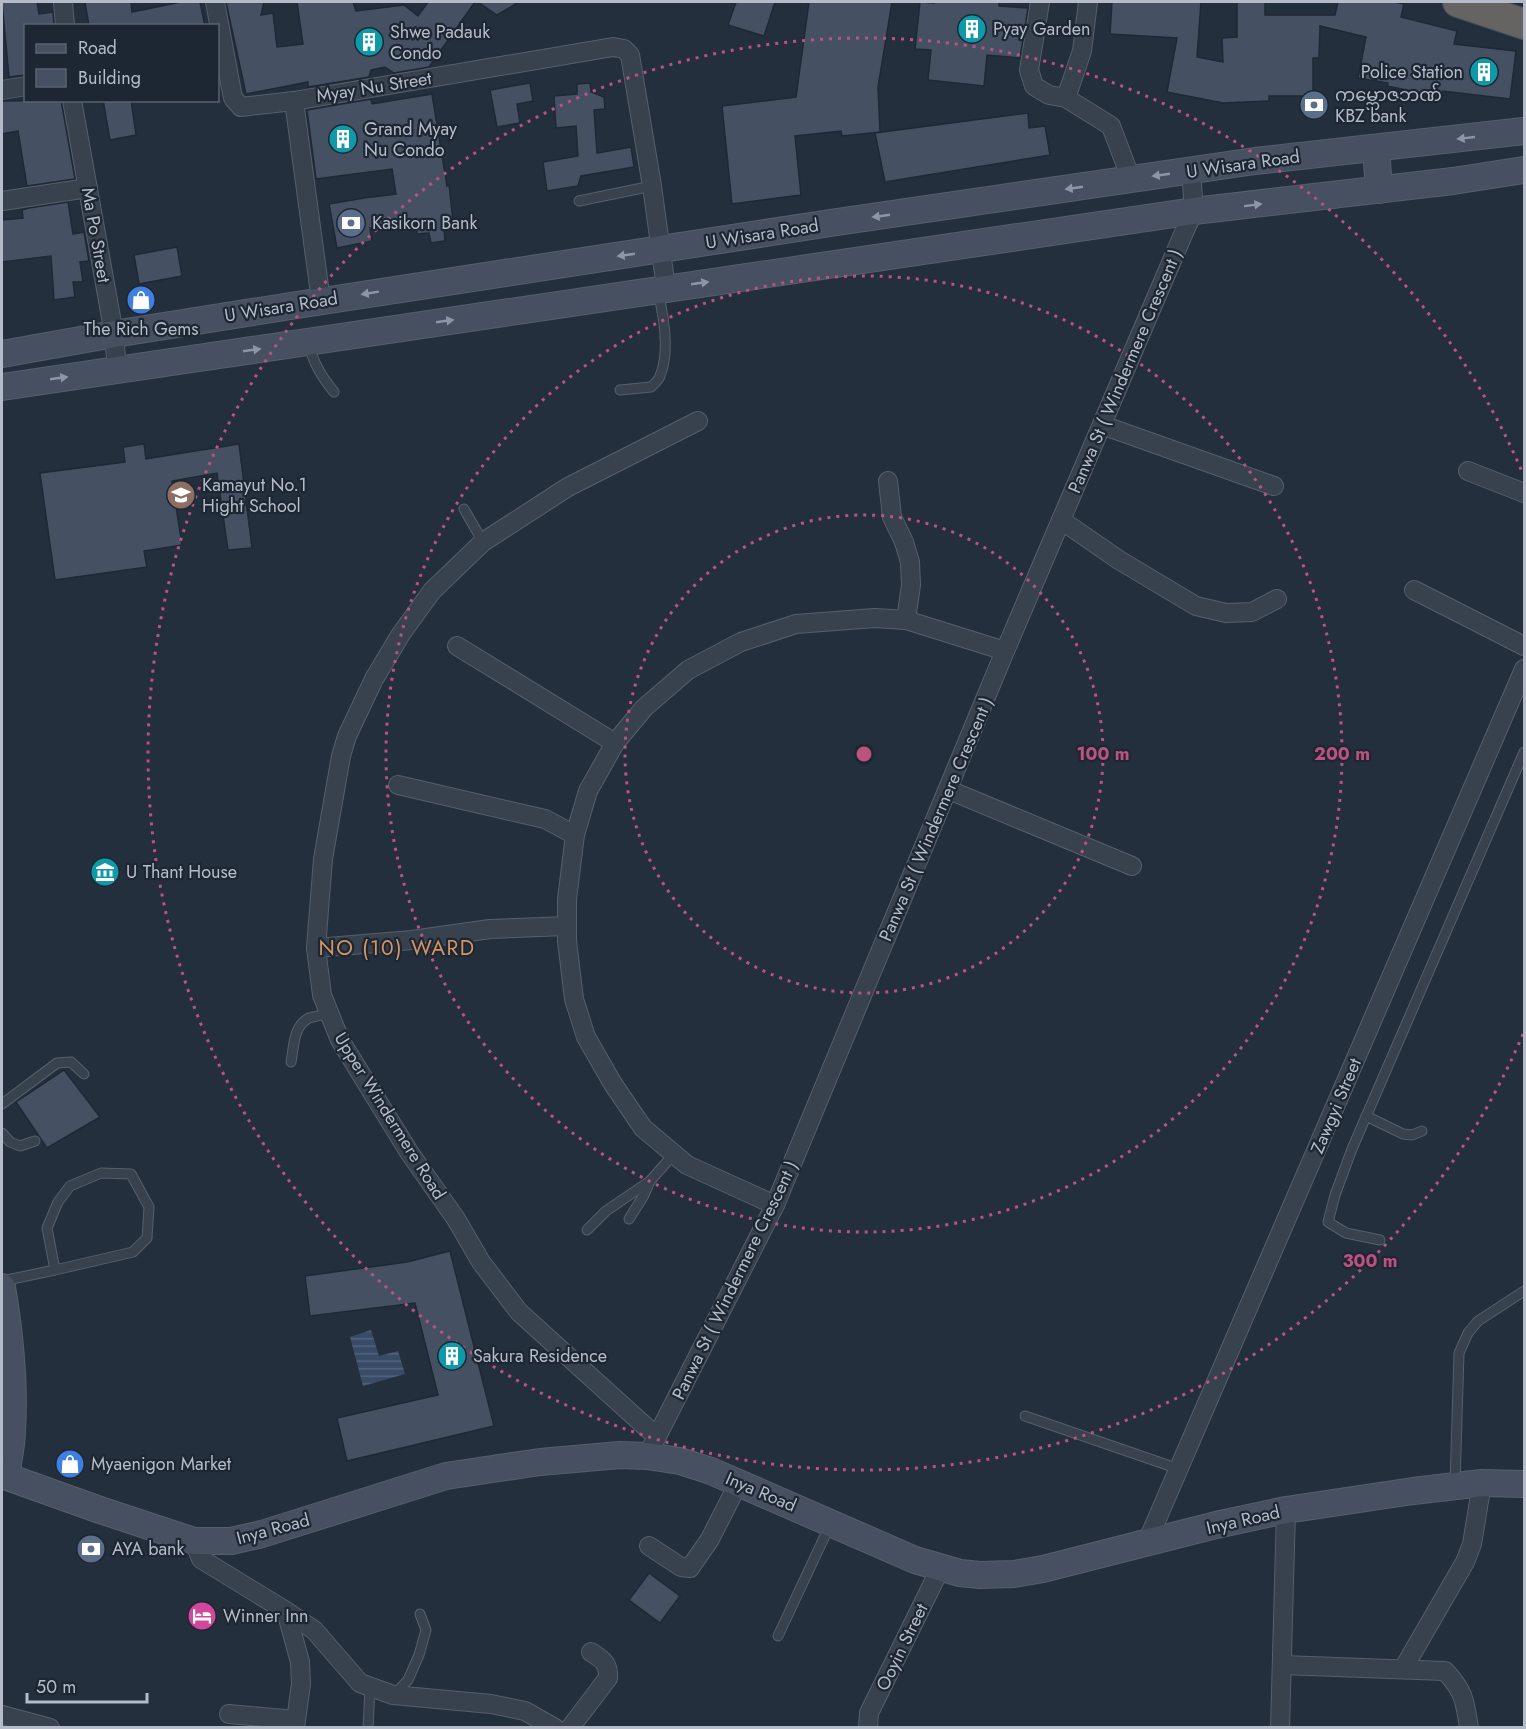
<svg xmlns="http://www.w3.org/2000/svg" width="1526" height="1729" viewBox="0 0 1526 1729" font-family="Jost,'Noto Sans Myanmar',sans-serif">
	<style>
		.water { fill: url(#water-rules) }
		.building { fill: #455162; stroke: #1f2835; stroke-width: 1.5 }
		.lines { fill: none; stroke-linecap: round; stroke-linejoin: round }
		.service-casing { stroke: #565f6c; stroke-width: 11 }
		.minor-casing { stroke: #565f6c; stroke-width: 20 }
		.secondary-casing { stroke: #565f6c; stroke-width: 28 }
		.trunk-casing { stroke: #434c59; stroke-width: 32 }
		.service { stroke: #38414e; stroke-width: 9 }
		.minor { stroke: #38414e; stroke-width: 18 }
		.secondary { stroke: #465061; stroke-width: 26 }
		.trunk { stroke: #656462; stroke-width: 30 }
		.oneway { fill: #8e96a5 }
		.ring { fill: none; stroke: #bd5182; stroke-width: 3; stroke-dasharray: 3 6 }
		.labels { text-anchor: middle; stroke-width: 4.5; stroke-linejoin: round; paint-order: stroke }
		.poi-label { font-size: 18px; fill: #b4bcc9; stroke: #1d2633; text-anchor: start }
		.street-label { font-size: 18px; fill: #b4bcc9; stroke: #1d2633 }
		.quarter-label { font-size: 21px; letter-spacing: 1.5px; fill: #d59563; stroke: #1d2633 }
		.centre { fill: #bd5182; stroke: #1d2633; stroke-width: 3 }
		.ring-label { font-size: 18px; text-anchor: middle; font-weight: bold; fill: #bd5182; stroke: #1d2633; stroke-width: 4.5; stroke-linejoin: round; paint-order: stroke }
	</style>
	<defs>
		<pattern id="water-rules" width="6" height="5" patternUnits="userSpaceOnUse" patternTransform="scale(1.5)"><rect width="6" height="5" fill="#394c67"/><path d="M0 2.5h6" fill="none" stroke="#53647b"/></pattern>
	</defs>
	<rect width="100%" height="100%" fill="#242f3e"/>
	<polygon class="water" points="371,1330 379,1356 398,1351 405,1374 363,1386 350,1337"/>
	<g class="building">
		<polygon points="2,2 37,2 39,14 53,12 54,26 26,26 26,75 9,77"/>
		<polygon points="85,2 131,2 132,12 181,2 200,2 205,26 89,26"/>
		<polygon points="226,2 264,2 261,15 273,13 277,47 303,44 297,2 353,2 356,11 404,5 418,16 428,2 475,2 429,67 394,73 385,67 371,70 369,77 308,87 308,82 246,94"/>
		<polygon points="478,2 519,2 497,15"/>
		<polygon points="736,2 775,2 764,36 728,25"/>
		<polygon points="809,2 892,2 878,87 880,132 842,136 841,131 795,136 801,195 732,204 722,106 796,97"/>
		<polygon points="920,2 934,3 934,2 999,2 999,6 1028,8 1020,58 987,55 984,86 928,80 931,50 915,49"/>
		<polygon points="1112,2 1201,2 1197,57 1223,62 1222,38 1237,37 1237,2 1265,2 1265,15 1335,15 1338,2 1394,2 1404,4 1401,17 1457,31 1454,44 1516,51 1510,99 1443,91 1441,97 1387,86 1388,83 1358,78 1366,37 1320,26 1319,58 1313,58 1313,96 1269,96 1269,101 1223,103 1167,92 1177,38 1110,34"/>
		<polygon points="530,83 533,101 517,104 520,123 497,127 490,90"/>
		<polygon points="590,83 591,92 604,97 605,109 594,110 597,153 631,147 634,167 581,176 578,186 547,191 543,162 578,156 576,126 556,128 554,96 577,94 577,84"/>
		<polygon points="432,94 447,186 449,185 454,229 444,230 445,241 431,243 429,233 417,234 416,220 370,228 372,241 337,248 329,204 364,198 396,194 392,169 316,179 307,110 371,99 372,104"/>
		<polygon points="61,100 75,179 27,186 18,131 2,134 2,101"/>
		<polygon points="103,100 131,100 136,135 110,140"/>
		<polygon points="1028,113 1029,128 1045,126 1050,155 885,182 875,133"/>
		<polygon points="68,202 73,234 84,232 89,261 80,262 83,282 73,282 75,297 54,300 51,256 2,262 2,220 23,218 22,210 29,208"/>
		<polygon points="177,247 182,276 139,284 134,255"/>
		<polygon points="144,444 146,459 239,444 252,548 228,550 217,473 172,481 182,545 144,551 147,567 55,580 40,473 125,462 123,447"/>
		<polygon points="64,1070 100,1117 47,1148 16,1102"/>
		<polygon points="450,1251 494,1426 347,1461 337,1418 438,1395 415,1303 310,1316 305,1276 407,1262"/>
		<polygon points="649,1573 680,1596 660,1623 629,1600"/>
	</g>
	<g class="lines">
		<g class="service-casing">
			<g id="service">
				<polyline points="579,201 652,186"/>
				<path d="M309,344c4,19 13,33 25,48"/>
				<path d="M620,390l31,-3c3,-3 8,-7 9,-11 10,-24 4,-59 -2,-84"/>
				<polyline points="464,509 483,542"/>
				<path d="M291,1062c3,-15 2,-36 18,-44 6,-2 14,-3 20,-4"/>
				<polyline points="2,1104 57,1063 71,1062 84,1074"/>
				<polyline points="1366,1116 1403,1134 1412,1135 1422,1131"/>
				<polyline points="2,1133 10,1142 20,1146 35,1141"/>
				<polyline points="629,1219 644,1195 650,1181"/>
				<polyline points="587,1230 606,1211 650,1181 673,1155"/>
				<polyline points="1380,1240 1346,1233 1328,1222 1335,1195 1352,1149 1524,752"/>
				<polyline points="2,1281 55,1270 133,1252 147,1238 149,1207 131,1174 101,1173 70,1186 58,1202 47,1228 55,1270"/>
				<polyline points="1025,1416 1179,1469"/>
				<polyline points="1455,1484 1459,1353 1468,1333 1478,1321 1524,1291"/>
				<polyline points="778,1636 830,1525"/>
				<polyline points="394,1695 408,1680 419,1655 426,1630 420,1614"/>
				<polyline points="368,1728 370,1687"/>
			</g>
		</g>
		<g class="minor-casing">
			<g id="minor">
				<polyline points="63,2 65,26"/>
				<polyline points="215,2 233,98 241,107 294,101 613,47 624,49 630,55 652,186 666,288"/>
				<polyline points="1040,2 1029,70 1034,86 1049,95 1066,98 1082,51 1088,2"/>
				<polyline points="2,90 26,86"/>
				<polyline points="1066,98 1111,126 1131,179"/>
				<polyline points="72,100 114,334 117,370"/>
				<polyline points="294,101 321,301"/>
				<polyline points="2,201 88,188"/>
				<polyline points="1102,425 1274,486"/>
				<polyline points="1468,471 1524,493"/>
				<polyline points="888,481 892,517 904,542 910,562 911,585 906,620"/>
				<polyline points="1061,520 1119,560 1196,606 1226,613 1252,612 1277,599"/>
				<polyline points="1414,590 1524,646"/>
				<polyline points="457,646 615,743"/>
				<polyline points="398,785 545,819 575,835"/>
				<polyline points="949,790 1132,866"/>
				<polyline points="316,948 412,940 490,929 567,926"/>
				<polyline points="775,1205 687,1165 643,1128 613,1084 586,1037 574,999 567,941 567,899 575,835 588,791 615,743 644,708 688,670 741,642 796,624 875,618 906,620 1005,651"/>
				<polyline points="656,1436 519,1312 481,1262 456,1219 409,1152 340,1040 322,995 316,948 323,859 341,756 347,736 374,679 401,634 432,591 483,542 568,487 698,421"/>
				<polyline points="647,1456 775,1205 1005,651 1185,230 1194,211 1191,171"/>
				<polyline points="194,1541 201,1559 286,1611 300,1662 301,1684 295,1728"/>
				<polyline points="1147,1542 1524,669"/>
				<polyline points="649,1546 681,1567 690,1568 710,1539 739,1482"/>
				<polyline points="286,1611 314,1630 360,1683 393,1695 491,1704 525,1711 555,1728"/>
				<path d="M1282,1665l163,6c19,20 20,30 24,57"/>
				<polyline points="1403,1669 1465,1562 1472,1544 1482,1483"/>
				<polyline points="229,1714 296,1720"/>
				<polyline points="2,1715 50,1728"/>
				<path d="M570,1728l38,-50c1,-15 -6,-19 -17,-26"/>
				<polyline points="868,1728 869,1713 941,1567"/>
				<polyline points="1280,1728 1286,1510"/>
			</g>
		</g>
		<g class="secondary-casing">
			<g id="secondary">
				<polyline points="1376,148 1379,190"/>
				<polyline points="2,354 114,334 297,305 837,222 1255,161 1524,131"/>
				<polyline points="2,387 1194,211 1453,181 1524,170"/>
				<path d="M2,1287c8,47 13,95 10,143 0,16 -4,31 -6,46"/>
				<polyline points="2,1475 100,1510 194,1541 231,1541 262,1534 446,1476 540,1462 620,1455 647,1456 680,1461 711,1471 915,1560 960,1573 980,1575 1014,1574 1043,1569 1216,1525 1286,1510 1413,1491 1482,1483 1524,1484"/>
			</g>
		</g>
		<g class="trunk-casing">
			<polyline id="trunk" points="1458,2 1524,24"/>
		</g>
		<use href="#service" class="service"/>
		<use href="#minor" class="minor"/>
		<use href="#secondary" class="secondary"/>
		<use href="#trunk" class="trunk"/>
	</g>
	<defs><path id="oneway-solid" d="M-6-.8H1V-3.2L6.5 0L1 3.2V.8H-6Z" transform="scale(1.5)"/></defs>
	<g class="oneway">
		<use href="#oneway-solid" transform="translate(1466 138) rotate(174)"/>
		<use href="#oneway-solid" transform="translate(1161 175) rotate(172)"/>
		<use href="#oneway-solid" transform="translate(1074 188) rotate(172)"/>
		<use href="#oneway-solid" transform="translate(1253 205) rotate(-7)"/>
		<use href="#oneway-solid" transform="translate(881 216) rotate(172)"/>
		<use href="#oneway-solid" transform="translate(626 255) rotate(172)"/>
		<use href="#oneway-solid" transform="translate(700 283) rotate(-8)"/>
		<use href="#oneway-solid" transform="translate(370 293) rotate(171)"/>
		<use href="#oneway-solid" transform="translate(445 321) rotate(-8)"/>
		<use href="#oneway-solid" transform="translate(252 350) rotate(-8)"/>
		<use href="#oneway-solid" transform="translate(59 378) rotate(-8)"/>
	</g>
	<g class="ring">
		<circle cx="864" cy="754" r="239"/>
		<circle cx="864" cy="754" r="478"/>
		<path d="M1523 1034A716 716 0 1 1 1523 474"/>
	</g>
	<defs>
		<g id="building-disc" transform="scale(1.5)"><circle r="9.5" fill="#0f9aa8" stroke="#1d2633"/><path d="M-4-6H4V6H1V3H-1V6H-4ZM-2.5-4.3h1.7v1.8h-1.7ZM.8-4.3h1.7v1.8H.8ZM-2.5-1h1.7V.8h-1.7ZM.8-1h1.7V.8H.8Z" fill="#fff"/></g>
		<g id="bank-disc" transform="scale(1.5)"><circle r="9.5" fill="#5c6f8a" stroke="#1d2633"/><path d="M-6-4H6V4H-6ZM0-2.3a2.3 2.3 0 1 0 0 4.6a2.3 2.3 0 1 0 0-4.6Z" fill="#fff"/></g>
		<g id="shop-disc" transform="scale(1.5)"><circle r="9.5" fill="#3f7fe0" stroke="#1d2633"/><path d="M-5-2.5h2.3a2.7 3.5 0 0 1 5.4 0H5L5.5 6h-11ZM-1.5-2.5h3a1.5 2.3 0 0 0-3 0Z" fill="#fff"/></g>
		<g id="school-disc" transform="scale(1.5)"><circle r="9.5" fill="#8d6e63" stroke="#1d2633"/><path d="M0-5L7-2L0 1L-7-2ZM-4 1L0 2.5L4 1V4Q0 6-4 4Z" fill="#fff"/></g>
		<g id="museum-disc" transform="scale(1.5)"><circle r="9.5" fill="#0f9aa8" stroke="#1d2633"/><path d="M0-6L6-3V-2H-6V-3ZM-5-1h2V3h-2ZM-1-1h2V3h-2ZM3-1h2V3H3ZM-6 4H6V6H-6Z" fill="#fff"/></g>
		<g id="hotel-disc" transform="scale(1.5)"><circle r="9.5" fill="#d1479c" stroke="#1d2633"/><path d="M-6-4.5h1.5V1H6V5H4.5V3h-9V5H-6ZM-4 0a1.8 1.8 0 1 1 3.6 0ZM.5 0V-2.5h3Q6-2.5 6 0Z" fill="#fff"/></g>
	</defs>
	<g fill-rule="evenodd">
		<use href="#building-disc" x="972" y="29"/>
		<use href="#building-disc" x="369" y="42"/>
		<use href="#building-disc" x="1484" y="72"/>
		<use href="#bank-disc" x="1314" y="105"/>
		<use href="#building-disc" x="343" y="139"/>
		<use href="#bank-disc" x="351" y="223"/>
		<use href="#shop-disc" x="141" y="300"/>
		<use href="#school-disc" x="181" y="495"/>
		<use href="#museum-disc" x="105" y="872"/>
		<use href="#building-disc" x="452" y="1356"/>
		<use href="#shop-disc" x="70" y="1464"/>
		<use href="#bank-disc" x="91" y="1549"/>
		<use href="#hotel-disc" x="202" y="1616"/>
	</g>
	<g class="labels">
		<g class="poi-label">
			<text x="993" y="35">Pyay Garden</text>
			<text x="390" y="38">Shwe Padauk<tspan x="390" dy="21">Condo</tspan></text>
			<text x="1463" y="78" text-anchor="end">Police Station</text>
			<text x="1335" y="101">ကမ္ဘောဇဘဏ်<tspan x="1335" dy="21">KBZ bank</tspan></text>
			<text x="364" y="135">Grand Myay<tspan x="364" dy="21">Nu Condo</tspan></text>
			<text x="372" y="229">Kasikorn Bank</text>
			<text x="141" y="335" text-anchor="middle">The Rich Gems</text>
			<text x="202" y="491">Kamayut No.1<tspan x="202" dy="21">Hight School</tspan></text>
			<text x="126" y="878">U Thant House</text>
			<text x="473" y="1362">Sakura Residence</text>
			<text x="91" y="1470">Myaenigon Market</text>
			<text x="112" y="1555">AYA bank</text>
			<text x="223" y="1622">Winner Inn</text>
		</g>
		<g class="street-label">
			<text transform="translate(374 87) rotate(-9)" y="6">Myay Nu Street</text>
			<text transform="translate(1243 164) rotate(-8)" y="6">U Wisara Road</text>
			<text transform="translate(762 234) rotate(-9)" y="6">U Wisara Road</text>
			<text transform="translate(96 235) rotate(80)" y="6">Ma Po Street</text>
			<text transform="translate(281 307) rotate(-9)" y="6">U Wisara Road</text>
			<text transform="translate(1125 371) rotate(-67)" y="6">Panwa St ( Windermere Crescent )</text>
			<text transform="translate(936 819) rotate(-67)" y="6">Panwa St ( Windermere Crescent )</text>
			<text transform="translate(1336 1106) rotate(-67)" y="6">Zawgyi Street</text>
			<text transform="translate(390 1116) rotate(58)" y="6">Upper Windermere Road</text>
			<text transform="translate(735 1280) rotate(-64)" y="6">Panwa St ( Windermere Crescent )</text>
			<text transform="translate(761 1492) rotate(23)" y="6">Inya Road</text>
			<text transform="translate(1243 1520) rotate(-13)" y="6">Inya Road</text>
			<text transform="translate(273 1529) rotate(-15)" y="6">Inya Road</text>
			<text transform="translate(902 1647) rotate(-64)" y="6">Ooyin Street</text>
		</g>
		<g class="quarter-label">
			<text x="397" y="955">NO (10) WARD</text>
		</g>
	</g>
	<circle cx="864" cy="754" r="9" class="centre"/>
	<g class="ring-label">
		<text x="1103" y="760">100 m</text>
		<text x="1342" y="760">200 m</text>
		<text x="1370" y="1267">300 m</text>
	</g>
	<rect width="1526" height="1729" fill="none" stroke="#b4bcc9" stroke-width="6"/>
	<rect x="24" y="24" width="195" height="78" fill="#1d2633" stroke="#59626f" stroke-width="1.5"/>
	<rect x="36" y="44" width="30" height="9" fill="#465061" stroke="#59626f" stroke-width="1.5"/>
	<text x="78" y="54" font-size="18" fill="#b4bcc9">Road</text>
	<rect x="36" y="69" width="30" height="18" fill="#455162" stroke="#59626f" stroke-width="1.5"/>
	<text x="78" y="84" font-size="18" fill="#b4bcc9">Building</text>
	<path d="M27 1693v9h120v-9" fill="none" stroke="#b4bcc9" stroke-width="3"/>
	<text x="36" y="1693" font-size="18" fill="#b4bcc9" stroke="#1d2633" stroke-width="4.5" paint-order="stroke">50 m</text>
</svg>
